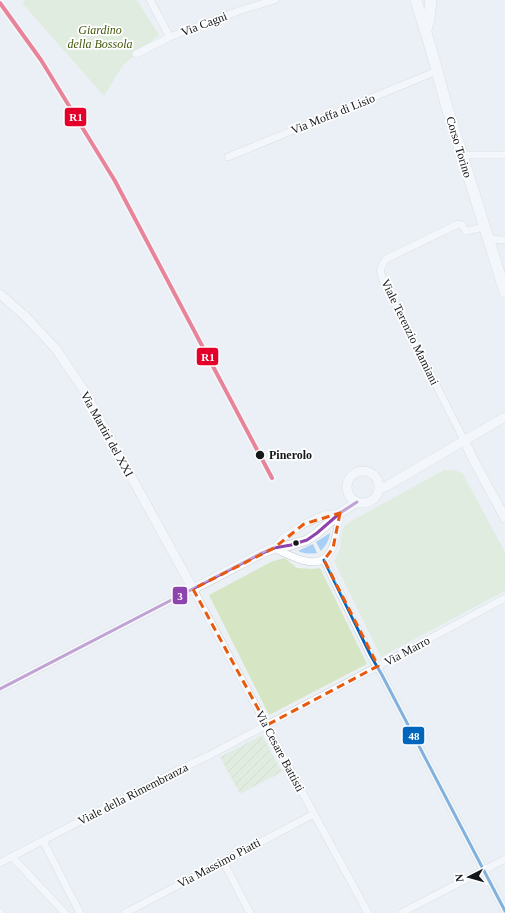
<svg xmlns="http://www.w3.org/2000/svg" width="505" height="913" viewBox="0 0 505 913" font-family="'Times New Roman',serif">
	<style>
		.green { fill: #d6e6c5 }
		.garden { fill: url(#garden-furrows) }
		.water { fill: #a8cff6 }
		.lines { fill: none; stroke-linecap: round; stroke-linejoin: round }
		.minor-casing { stroke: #c7cbcf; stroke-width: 8 }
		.tertiary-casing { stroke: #c7cbcf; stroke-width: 10 }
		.secondary-casing { stroke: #c7cbcf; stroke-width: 12 }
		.minor { stroke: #fcfdfe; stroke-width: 7 }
		.tertiary { stroke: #fcfdfe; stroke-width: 9 }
		.secondary { stroke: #fcfdfe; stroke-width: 11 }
		.bus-1-casing { stroke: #fff; stroke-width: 6 }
		.bus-2-casing { stroke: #fff; stroke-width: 6 }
		.bus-1 { stroke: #0065bd; stroke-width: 3 }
		.bus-2 { stroke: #8e44ad; stroke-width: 3 }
		.rail-1-casing { stroke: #fff; stroke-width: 7 }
		.rail-1 { stroke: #e4002b; stroke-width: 4 }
		.marked { fill: none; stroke: #e8590c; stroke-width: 3; stroke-dasharray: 8 5; stroke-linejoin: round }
		.stop-dot { fill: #14171a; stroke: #fff; stroke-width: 1.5 }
		.labels { text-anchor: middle; stroke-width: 3.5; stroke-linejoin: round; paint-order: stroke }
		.street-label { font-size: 12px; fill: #14171a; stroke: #fff }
		.park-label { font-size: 12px; font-style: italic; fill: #42570b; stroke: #fff }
		.stop-label { font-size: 12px; font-weight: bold; fill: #14171a; stroke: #fff; text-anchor: start }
		.line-badge { stroke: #fff; stroke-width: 1.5 }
		.badge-label { font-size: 11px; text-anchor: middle; font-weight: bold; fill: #fff }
	</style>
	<defs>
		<pattern id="garden-furrows" width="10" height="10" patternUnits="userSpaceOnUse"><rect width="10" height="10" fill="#d6e6c5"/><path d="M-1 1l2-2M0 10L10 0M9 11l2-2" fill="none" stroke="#b7c5a9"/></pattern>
	</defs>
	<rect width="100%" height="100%" fill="#ebf0f5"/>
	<g class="green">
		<polygon points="25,0 137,0 159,35 123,65 104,96 22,3"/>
		<polygon points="444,470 455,470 463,474 505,552 505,591 381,657 334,561 340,549 341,536 344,526 353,520"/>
		<polygon points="285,558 297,568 312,569 320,568 367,664 269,715 209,595 273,561"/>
	</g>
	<polygon class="garden" points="262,735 282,772 240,794 220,757"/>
	<g class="water">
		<path d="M330,533c-1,8 -4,12 -9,18l-5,-9z"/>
		<path d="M313,544l4,9c-7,1 -12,1 -19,-2z"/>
	</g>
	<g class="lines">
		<g class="minor-casing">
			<g id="minor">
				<polyline points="150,0 170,37"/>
				<polyline points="136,54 170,37 241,10 275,0"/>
				<polyline points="462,155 505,155"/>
				<polyline points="228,157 437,71"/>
				<polyline points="488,239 505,240"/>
				<path d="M464,440l-81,-160c-4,-10 -3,-12 3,-21l70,-34 3,-1 3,1 4,6 18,-4"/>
				<path d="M340,513c-2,11 -3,23 -7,33 -10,29 -40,11 -59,2l9,-10 21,-14 20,-9z"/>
				<polyline points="324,560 371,656 382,675 505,911"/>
				<polyline points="0,689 193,589 314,814 368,913"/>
				<polyline points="43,841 80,913"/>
				<polyline points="12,857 65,913"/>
				<polyline points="223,861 250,913"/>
				<polyline points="0,863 178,770 208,756 388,661 505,598"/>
				<polyline points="0,912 0,913"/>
				<polyline points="125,913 314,814"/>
				<polyline points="401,913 505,859"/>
			</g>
		</g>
		<g class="tertiary-casing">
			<g id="tertiary">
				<polyline points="0,294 26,317 56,349 83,389 193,589 260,554 274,548 291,545 307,540 317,533 340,513 357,502"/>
				<polyline points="464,440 473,459 505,518"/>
				<circle cx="363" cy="487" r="16"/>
				<polyline points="379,489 387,486 448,450 505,417"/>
			</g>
		</g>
		<g class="secondary-casing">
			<g id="secondary">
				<polyline points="416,0 433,56 446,104 505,292"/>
				<polyline points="426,30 429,19 431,0"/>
			</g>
		</g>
		<use href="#minor" class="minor"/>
		<use href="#tertiary" class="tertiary"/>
		<use href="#secondary" class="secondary"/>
		<g class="bus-1-casing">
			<polyline id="bus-1" points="324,560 371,656 382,675 505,911"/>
		</g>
		<g class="bus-2-casing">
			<polyline id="bus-2" points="0,689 260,554 274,548 291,545 307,540 317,533 340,513 357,502"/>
		</g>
		<use href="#bus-1" class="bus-1"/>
		<use href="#bus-2" class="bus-2"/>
		<g class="rail-1-casing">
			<polyline id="rail-1" points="0,3 41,60 115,181 272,478"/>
		</g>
		<use href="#rail-1" class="rail-1"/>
	</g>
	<path d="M0 0H505V913H0ZM340,513l-7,35 -9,12 54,106 -111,59 -74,-136 81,-41 30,-24z" fill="#ebf0f5" fill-opacity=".55" fill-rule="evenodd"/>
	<path class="marked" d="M340,513l-7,35 -9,12 54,106 -111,59 -74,-136 81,-41 30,-24z"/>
	<g class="stop-dot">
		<circle cx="260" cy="455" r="5"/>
		<circle cx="296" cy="543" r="3.5"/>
	</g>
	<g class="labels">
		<g class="street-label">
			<text transform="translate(204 24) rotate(-21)" y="4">Via Cagni</text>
			<text transform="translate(333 114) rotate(-22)" y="4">Via Moffa di Lisio</text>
			<text transform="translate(459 147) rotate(73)" y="4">Corso Torino</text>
			<text transform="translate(410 332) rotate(64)" y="4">Viale Terenzio Mamiani</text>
			<text transform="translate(107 434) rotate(61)" y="4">Via Martiri del XXI</text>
			<text transform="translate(407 651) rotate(-28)" y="4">Via Marro</text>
			<text transform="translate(280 751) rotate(62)" y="4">Via Cesare Battisti</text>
			<text transform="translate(133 794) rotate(-27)" y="4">Viale della Rimembranza</text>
			<text transform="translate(219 863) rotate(-28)" y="4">Via Massimo Piatti</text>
		</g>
		<g class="park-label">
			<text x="100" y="34">Giardino<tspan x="100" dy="14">della Bossola</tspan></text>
		</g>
		<g class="stop-label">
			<text x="269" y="459">Pinerolo</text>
		</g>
	</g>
	<g class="line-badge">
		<rect x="64" y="107" width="23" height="20" rx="4" fill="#e4002b"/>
		<rect x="196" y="347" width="23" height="19" rx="4" fill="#e4002b"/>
		<rect x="172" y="586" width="16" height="19" rx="4" fill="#8e44ad"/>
		<rect x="402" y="726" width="23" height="19" rx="4" fill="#0065bd"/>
	</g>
	<g class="badge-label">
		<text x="76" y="121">R1</text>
		<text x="208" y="361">R1</text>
		<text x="180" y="600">3</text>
		<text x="414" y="740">48</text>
	</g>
	<g transform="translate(469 877) rotate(264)" stroke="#ffffff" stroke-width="3" paint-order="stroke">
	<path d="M0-3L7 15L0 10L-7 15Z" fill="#14171a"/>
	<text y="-6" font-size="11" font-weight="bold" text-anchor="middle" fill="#14171a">N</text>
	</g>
</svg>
